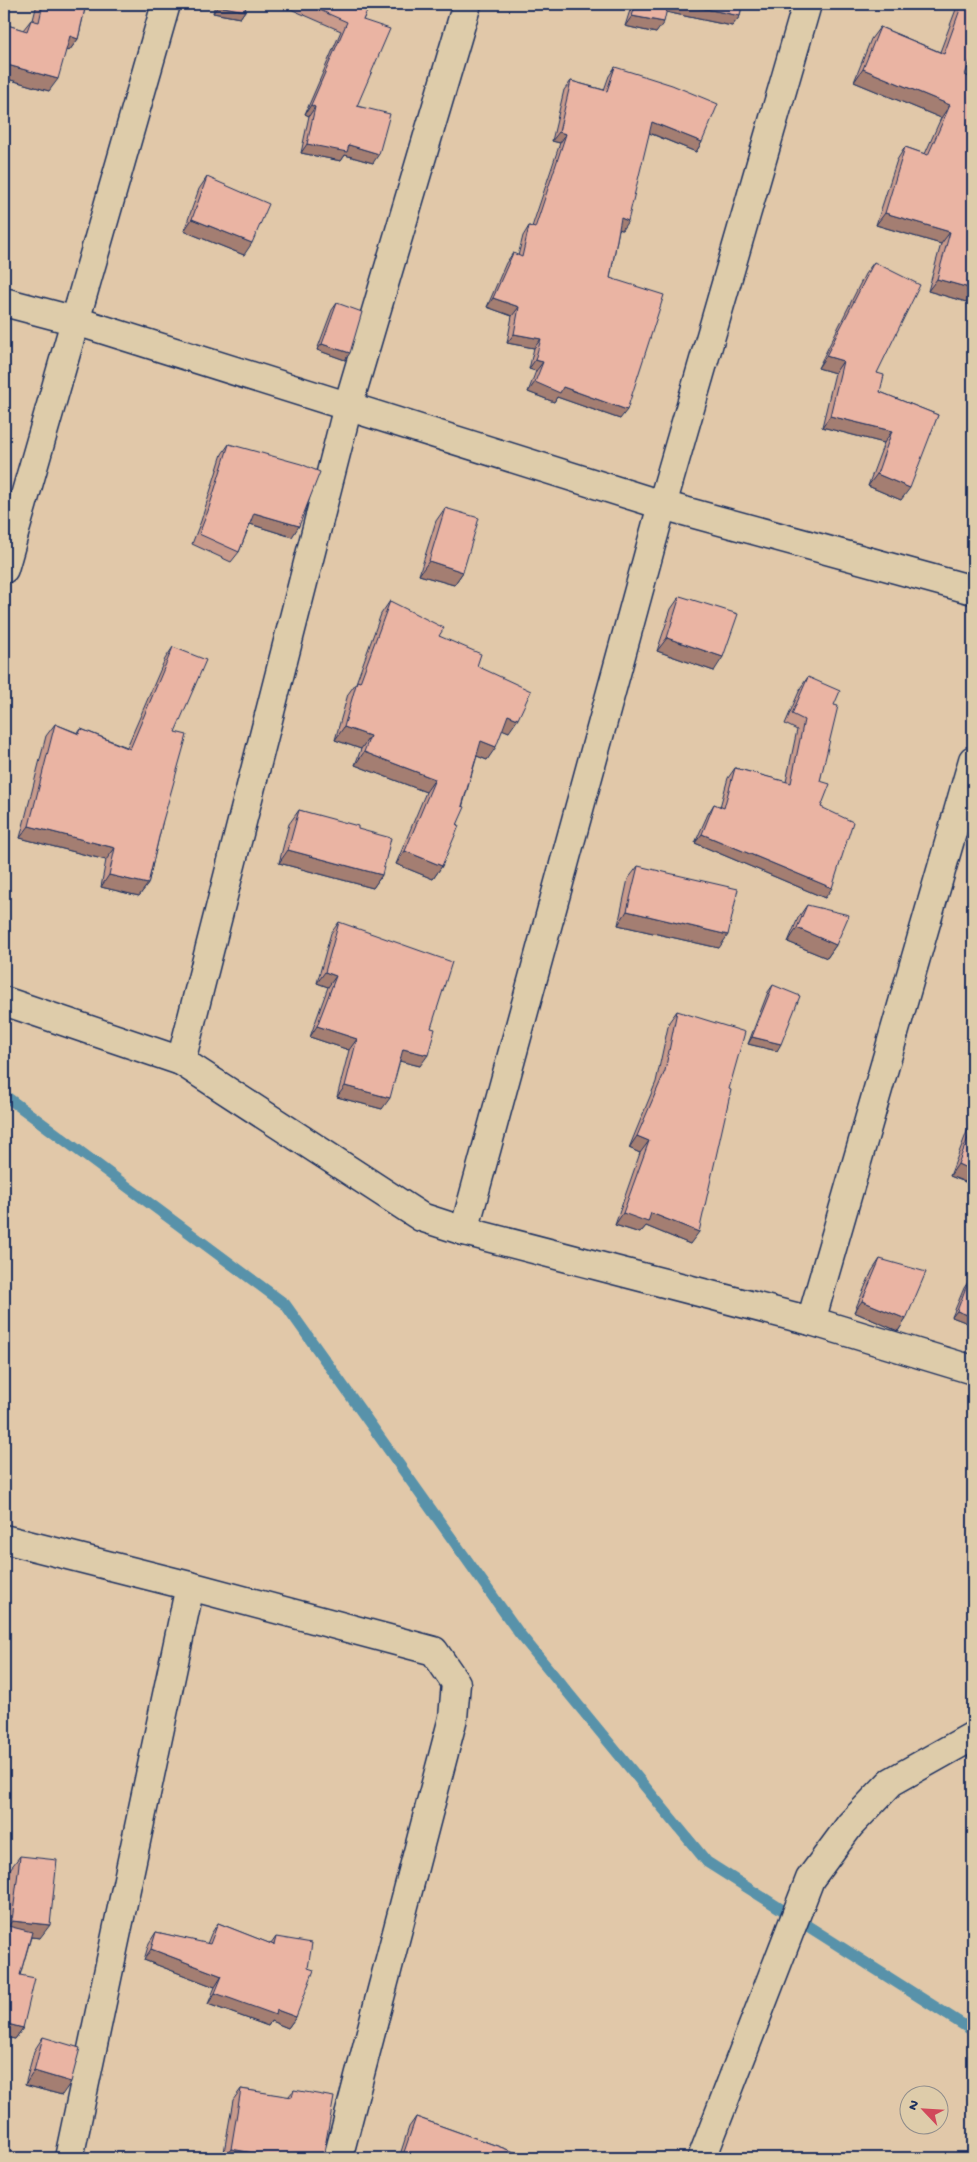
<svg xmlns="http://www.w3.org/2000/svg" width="977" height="2162" viewBox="0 0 977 2162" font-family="'Gochi Hand',sans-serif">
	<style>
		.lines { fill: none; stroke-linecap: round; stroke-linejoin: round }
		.stream { stroke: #5992aa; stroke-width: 11 }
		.street-casing { stroke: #1b2f5e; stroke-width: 31 }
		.street { stroke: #deccaa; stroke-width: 28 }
		.wall { fill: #c99b8c; stroke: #1b2f5e }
		.shaded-wall { fill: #a47e72; stroke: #1b2f5e }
		.building { fill: #eab4a3; stroke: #1b2f5e }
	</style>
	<rect width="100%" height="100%" fill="#e1c8a9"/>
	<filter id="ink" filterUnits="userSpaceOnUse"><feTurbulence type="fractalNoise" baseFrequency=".02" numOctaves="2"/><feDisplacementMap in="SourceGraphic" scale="10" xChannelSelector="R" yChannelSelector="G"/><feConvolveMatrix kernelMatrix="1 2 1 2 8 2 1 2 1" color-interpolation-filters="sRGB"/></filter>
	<g filter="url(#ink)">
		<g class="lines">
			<polyline class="stream" points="4,1095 285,1304 519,1633 707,1862 973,2031"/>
			<g class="street-casing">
				<g id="street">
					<polyline points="4,302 76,321 662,505 973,590"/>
					<polyline points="4,569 166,4"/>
					<polyline points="4,1001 181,1061 421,1217 464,1231 811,1321 973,1370"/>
					<polyline points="181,1061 348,406 467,4"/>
					<polyline points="464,1231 662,505 807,4"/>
					<polyline points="811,1321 973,760"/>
					<polyline points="4,1539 190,1586 434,1651 456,1683 453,1718 338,2158"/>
					<polyline points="69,2158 190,1586"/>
					<polyline points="702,2158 810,1879 850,1825 891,1782 973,1736"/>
				</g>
			</g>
			<use href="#street" class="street"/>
		</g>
		<g class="wall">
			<polygon points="37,4 86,4 78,39 69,51 66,50 49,91 4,78 4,24 23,30 31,20 33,20"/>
			<polygon points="215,4 246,4 245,11 240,18 213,13"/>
			<polygon points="287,4 370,4 363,20 357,106 373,163 345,155 341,161 301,153 309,116 305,114 341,31 286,7"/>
			<polygon points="632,4 742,4 740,16 732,26 666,12 656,33 625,26"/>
			<polygon points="958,4 973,4 965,75 973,79 973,299 970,303 928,291 941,244 876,225 897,160 905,147 925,154 941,118 854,82 871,39 880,27 940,52"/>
			<polygon points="615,67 702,142 696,152 649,133 622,230 619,229 610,278 620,419 557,397 554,402 528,392 536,371 529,369 534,348 507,343 512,316 487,307 506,263 513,253 518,256 523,236 529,226 532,227 560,143 552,141 564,90 571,81 604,90 609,76"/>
			<polygon points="207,177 244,255 184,231 199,189"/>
			<polygon points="874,262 877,373 880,392 938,415 901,500 868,486 884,443 822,427 835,373 818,368 865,274"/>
			<polygon points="337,303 345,360 317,350 332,310"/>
			<polygon points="229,444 292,537 250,524 239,552 231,562 192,544 201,521 222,454"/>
			<polygon points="445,508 463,572 454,585 419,575 436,521"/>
			<polygon points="680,596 714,671 657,651 671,609"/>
			<polygon points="390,601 439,636 477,666 509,732 503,729 487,760 477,756 457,825 442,866 433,879 396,864 426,792 355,765 361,749 335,740 348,694 356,683 381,614"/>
			<polygon points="173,647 175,732 162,824 148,884 139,896 101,887 106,860 20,838 46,736 55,724 78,733 81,729 127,747 165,659"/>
			<polygon points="808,677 834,705 820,781 825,898 695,843 708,814 714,804 720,807 728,778 735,768 786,782 797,730 785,724 801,687"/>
			<polygon points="299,810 358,829 382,875 373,888 279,863 289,824"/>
			<polygon points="638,866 719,948 618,925 628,879"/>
			<polygon points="807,905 836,945 827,958 788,942 798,918"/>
			<polygon points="339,922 431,1028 420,1066 400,1061 382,1109 337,1097 349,1050 310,1037 328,987 317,983 331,933"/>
			<polygon points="773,985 777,1051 748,1044 768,992"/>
			<polygon points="677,1011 729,1089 690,1244 646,1226 640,1233 615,1225 640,1153 629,1148 656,1082 669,1022"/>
			<polygon points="973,1116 973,1185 950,1176"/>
			<polygon points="880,1259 906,1319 898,1331 854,1312 872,1271"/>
			<polygon points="968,1282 973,1283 973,1325 952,1317 964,1288"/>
			<polygon points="20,1856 40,1938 31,1937 20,1975 23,2028 15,2039 4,2037 4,1924 10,1869"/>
			<polygon points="218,1923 271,1944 276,1937 296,2017 288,2028 271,2021 268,2026 208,2004 215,1987 144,1960 149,1943 156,1932 207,1944 211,1934"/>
			<polygon points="43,2037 62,2095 25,2085 34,2051"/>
			<polygon points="241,2089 288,2097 294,2090 323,2158 223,2158 233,2100"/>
			<polygon points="416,2117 531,2158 399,2158 409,2127"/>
		</g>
		<g class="shaded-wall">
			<polygon points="666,4 682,4 740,16 732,26 661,11"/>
			<polygon points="218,6 245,11 240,18 213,13"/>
			<polygon points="632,16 664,22 656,33 625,26"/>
			<polygon points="70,36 78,39 69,51 61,49"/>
			<polygon points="4,64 58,79 49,91 4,78"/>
			<polygon points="863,69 950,105 941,118 854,82"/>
			<polygon points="311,105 315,107 309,116 305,114"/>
			<polygon points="652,122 702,142 696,152 645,131"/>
			<polygon points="559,132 566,134 560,143 552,141"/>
			<polygon points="307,144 349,145 379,154 373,163 345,155 341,161 301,153"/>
			<polygon points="885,213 950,232 941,244 876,225"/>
			<polygon points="621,218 628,221 622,230 615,228"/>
			<polygon points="192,219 252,243 244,255 184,231"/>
			<polygon points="937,279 973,289 973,299 970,303 928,291"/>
			<polygon points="493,298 519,307 512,316 487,307"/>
			<polygon points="514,334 541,339 534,348 507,343"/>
			<polygon points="322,344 350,353 345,360 317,350"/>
			<polygon points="826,356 843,361 835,373 818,368"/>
			<polygon points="535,360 543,362 536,371 529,369"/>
			<polygon points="535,382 563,387 627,410 620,419 557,397 554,402 528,392"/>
			<polygon points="830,416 892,431 884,443 822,427"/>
			<polygon points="877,474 910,488 901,500 868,486"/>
			<polygon points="254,513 299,526 292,537 247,523"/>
			<polygon points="429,561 463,572 454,585 419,575"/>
			<polygon points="667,638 723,657 714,671 657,651"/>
			<polygon points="508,715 518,719 509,732 499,728"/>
			<polygon points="344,727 370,736 361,749 335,740"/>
			<polygon points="481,741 496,747 487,760 472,754"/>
			<polygon points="364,752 435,779 426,792 355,765"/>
			<polygon points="29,826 115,848 106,860 20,838"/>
			<polygon points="702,834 832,888 825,898 695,843"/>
			<polygon points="288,850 382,875 373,888 279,863"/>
			<polygon points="405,851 442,866 433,879 396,864"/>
			<polygon points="109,875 148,884 139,896 101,887"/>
			<polygon points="627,911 728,935 719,948 618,925"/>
			<polygon points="797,928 836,945 827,958 788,942"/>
			<polygon points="325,972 336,976 328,987 317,983"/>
			<polygon points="317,1026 357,1039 349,1050 310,1037"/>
			<polygon points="752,1037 781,1044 777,1051 748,1044"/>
			<polygon points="403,1049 428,1055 420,1066 395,1060"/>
			<polygon points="345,1086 390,1098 382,1109 337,1097"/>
			<polygon points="637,1136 649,1141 640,1153 629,1148"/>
			<polygon points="958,1164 973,1171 973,1185 950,1176"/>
			<polygon points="623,1213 651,1213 699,1232 690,1244 646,1226 640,1233 615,1225"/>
			<polygon points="862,1301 906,1319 898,1331 854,1312"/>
			<polygon points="957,1311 973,1317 973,1325 952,1317"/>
			<polygon points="12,1921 50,1925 40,1938 4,1934 4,1932"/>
			<polygon points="151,1949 222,1976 215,1987 144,1960"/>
			<polygon points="215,1993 277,2010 296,2017 288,2028 271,2021 268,2026 208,2004"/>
			<polygon points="4,2023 23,2028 15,2039 4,2037"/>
			<polygon points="34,2071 71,2082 62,2095 25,2085"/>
			<polygon points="231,2149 282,2158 224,2158"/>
		</g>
		<g class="building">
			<polygon points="43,4 86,4 78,39 70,36 58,79 4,64 4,24 27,31 31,20 39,22"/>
			<polygon points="218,4 246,4 245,11 218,6"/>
			<polygon points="306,4 370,4 363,20 390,29 357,106 390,114 379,154 349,145 347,152 307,144 315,107 311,105 347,22"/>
			<polygon points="636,4 668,4 664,22 632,16"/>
			<polygon points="682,4 742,4 740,16"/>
			<polygon points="962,4 973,4 973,53 965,75 973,79 973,289 937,279 950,232 885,213 905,147 928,155 950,105 863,69 880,27 944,54"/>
			<polygon points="615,67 672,85 718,104 702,142 652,122 628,221 621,218 610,278 664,295 627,410 563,387 560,393 535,382 543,362 535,360 541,339 514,334 519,307 493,298 513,253 522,257 529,226 535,228 566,134 559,132 571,81 607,91"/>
			<polygon points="207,177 269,204 252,243 192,219"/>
			<polygon points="874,262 920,285 877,373 884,375 880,392 938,415 910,488 877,474 892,431 830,416 843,361 826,356"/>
			<polygon points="337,303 362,312 350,353 322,344"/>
			<polygon points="229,444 301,464 320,472 299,526 254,513 239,552 199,534 208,511"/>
			<polygon points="445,508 479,518 463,572 429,561"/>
			<polygon points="680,596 738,614 723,657 667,638"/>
			<polygon points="390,601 444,628 439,636 481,654 477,666 531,691 518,719 508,715 496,747 481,741 462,806 465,807 457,825 459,826 442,866 405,851 435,779 364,752 370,736 344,727 357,681 360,682"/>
			<polygon points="173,647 206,660 175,732 187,735 162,824 148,884 109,875 115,848 29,826 55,724 79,734 81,729 130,749"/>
			<polygon points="808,677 840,691 834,705 838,706 820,781 830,784 821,807 853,822 832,888 702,834 714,804 724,808 735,768 791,783 804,720 792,714"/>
			<polygon points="299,810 358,826 358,829 391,838 382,875 288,850"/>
			<polygon points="638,866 738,889 728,935 627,911"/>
			<polygon points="807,905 849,915 836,945 797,928"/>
			<polygon points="339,922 452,962 431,1028 435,1029 428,1055 403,1049 390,1098 345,1086 357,1039 317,1026 336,976 325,972"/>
			<polygon points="773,985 800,996 781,1044 752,1037"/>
			<polygon points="677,1011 745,1032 729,1089 731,1090 699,1232 651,1213 648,1222 623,1213 649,1141 637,1136 665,1071"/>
			<polygon points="973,1125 973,1171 958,1164"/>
			<polygon points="880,1259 926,1272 906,1319 862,1301"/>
			<polygon points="968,1282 973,1283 973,1317 957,1311"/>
			<polygon points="20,1856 57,1860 50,1925 12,1921"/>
			<polygon points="218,1923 274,1945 276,1937 312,1943 308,1968 314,1970 296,2017 277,2010 276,2015 215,1993 222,1976 151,1949 156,1932 210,1944"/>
			<polygon points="4,1925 32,1932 20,1975 35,1978 23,2028 4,2023"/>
			<polygon points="43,2037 80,2048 71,2082 34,2071"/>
			<polygon points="241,2089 292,2097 294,2090 334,2097 323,2158 282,2158 231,2149"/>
			<polygon points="416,2117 531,2158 402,2158"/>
		</g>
	</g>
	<rect width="977" height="2162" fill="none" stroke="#deccaa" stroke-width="20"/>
	<rect x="10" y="10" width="957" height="2142" fill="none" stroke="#1b2f5e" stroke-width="2" filter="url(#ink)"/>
	<g transform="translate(924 2110) rotate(295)"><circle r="24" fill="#deccaa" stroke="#908d8c"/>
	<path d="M0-4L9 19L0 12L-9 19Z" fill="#d1495b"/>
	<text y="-8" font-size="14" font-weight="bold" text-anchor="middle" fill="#1b2f5e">N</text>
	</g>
</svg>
